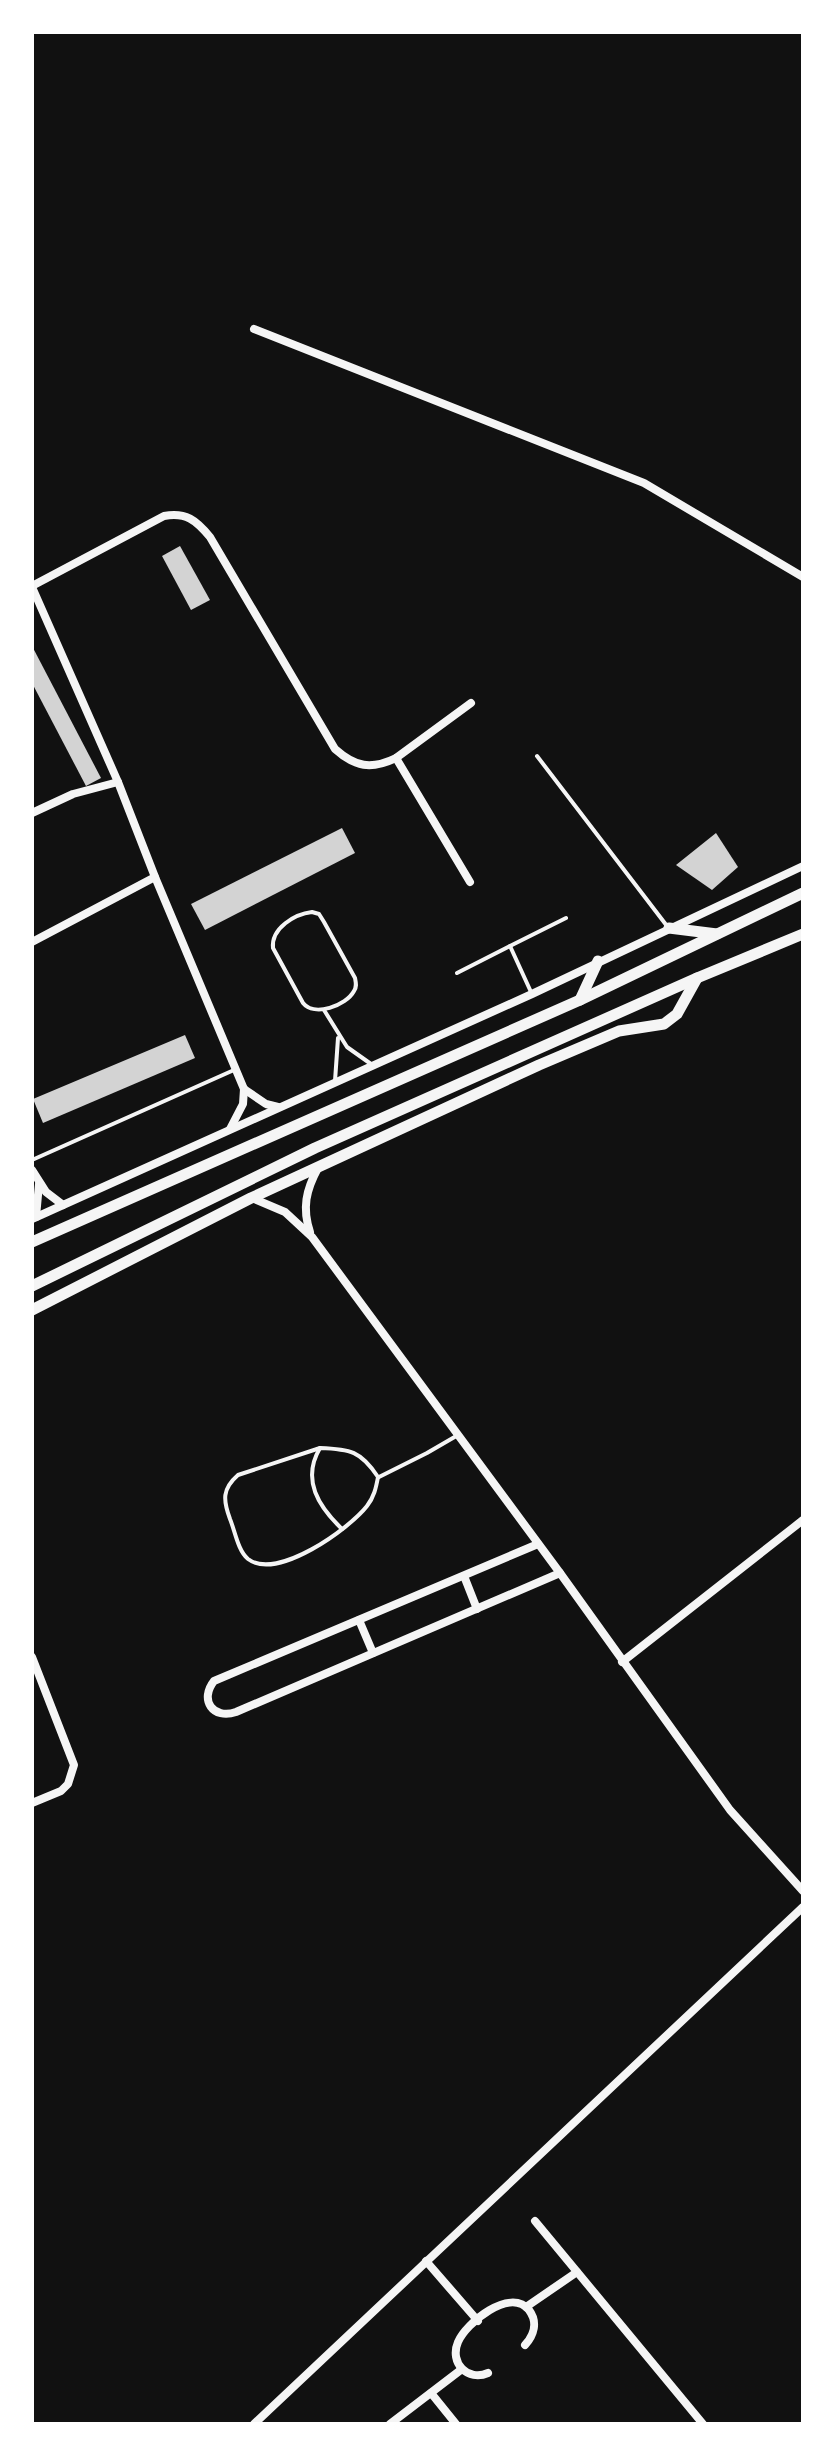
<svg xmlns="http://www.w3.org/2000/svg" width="835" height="2456" viewBox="0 0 835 2456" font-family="Poppins,sans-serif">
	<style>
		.building { fill: #d3d3d3 }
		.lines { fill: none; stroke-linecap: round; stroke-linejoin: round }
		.service { stroke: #f5f5f5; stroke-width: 4 }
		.minor { stroke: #f5f5f5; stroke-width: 8 }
		.secondary { stroke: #f5f5f5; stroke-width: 11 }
	</style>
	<rect width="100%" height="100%" fill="#111"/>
	<g class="building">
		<polygon points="180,546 210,600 191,610 162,556"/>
		<polygon points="32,646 101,778 86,786 32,683"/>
		<polygon points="342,828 355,853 205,930 191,904"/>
		<polygon points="716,833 738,867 712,890 676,865"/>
		<polygon points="185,1035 195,1058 43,1123 33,1099"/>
	</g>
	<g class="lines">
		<g class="service">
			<polyline points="537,756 667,926"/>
			<path d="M312,912l7,2 5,8 31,56c1,5 2,9 -1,13 -8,15 -40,26 -51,12l-30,-55c-2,-20 22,-34 39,-36z"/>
			<polyline points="510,946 566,918"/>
			<polyline points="457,973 510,946 531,992"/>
			<polyline points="324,1010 347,1047 371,1064"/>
			<polyline points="335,1081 338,1038"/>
			<polyline points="32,1160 234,1070"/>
			<path d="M320,1448c30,1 41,3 58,29 -2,11 -4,20 -11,29 -18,23 -90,75 -119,53 -10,-8 -13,-28 -18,-40 -7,-19 -8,-30 8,-44z"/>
			<path d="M320,1448c-19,32 -1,59 22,81"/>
			<polyline points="379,1477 427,1453 458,1435"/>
		</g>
		<g class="minor">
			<polyline points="254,329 644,483 803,577"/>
			<path d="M32,586l132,-70c22,-4 32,4 46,21l125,212c20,18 36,21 61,9l75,-55"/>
			<polyline points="32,587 118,782 155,877 244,1089 266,1104 278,1107"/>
			<polyline points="396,758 470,882"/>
			<polyline points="32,813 73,794 118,782"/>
			<polyline points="32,942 155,877"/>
			<polyline points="230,1129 243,1104 244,1089"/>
			<polyline points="32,1170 46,1192 63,1205"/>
			<polyline points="252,1198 285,1212 312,1237 560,1573 730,1810 803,1891"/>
			<polyline points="36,1217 39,1184"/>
			<polyline points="32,1219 532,994 803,866"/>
			<path d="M310,1232c-8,-24 -4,-42 8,-64"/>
			<path d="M538,1544l-324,137c-15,19 -1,39 22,31l324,-139"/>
			<polyline points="464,1576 477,1609"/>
			<polyline points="359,1620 373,1653"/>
			<polyline points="32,1657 74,1765 68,1784 61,1791 32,1803"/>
			<polyline points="622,1662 803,1520"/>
			<polyline points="535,2221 703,2424"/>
			<polyline points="426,2261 478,2321"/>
			<polyline points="526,2307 577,2272"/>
			<path d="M488,2373c-20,9 -39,-10 -30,-31 8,-19 52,-55 71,-32 9,12 5,25 -4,35"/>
			<polyline points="431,2393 456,2424"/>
			<polyline points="254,2424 803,1907"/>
			<polyline points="390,2424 462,2369"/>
		</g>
		<g class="secondary">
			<polyline points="669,928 717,934"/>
			<polyline points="580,1000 598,961"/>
			<polyline points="32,1242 580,1000 803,893"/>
			<polyline points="32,1286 315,1148 697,978 803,934"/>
			<polyline points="32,1310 251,1198 539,1065 619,1031 664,1024 677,1014 697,978"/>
		</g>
	</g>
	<rect width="835" height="2456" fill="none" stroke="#ffffff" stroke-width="68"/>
</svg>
